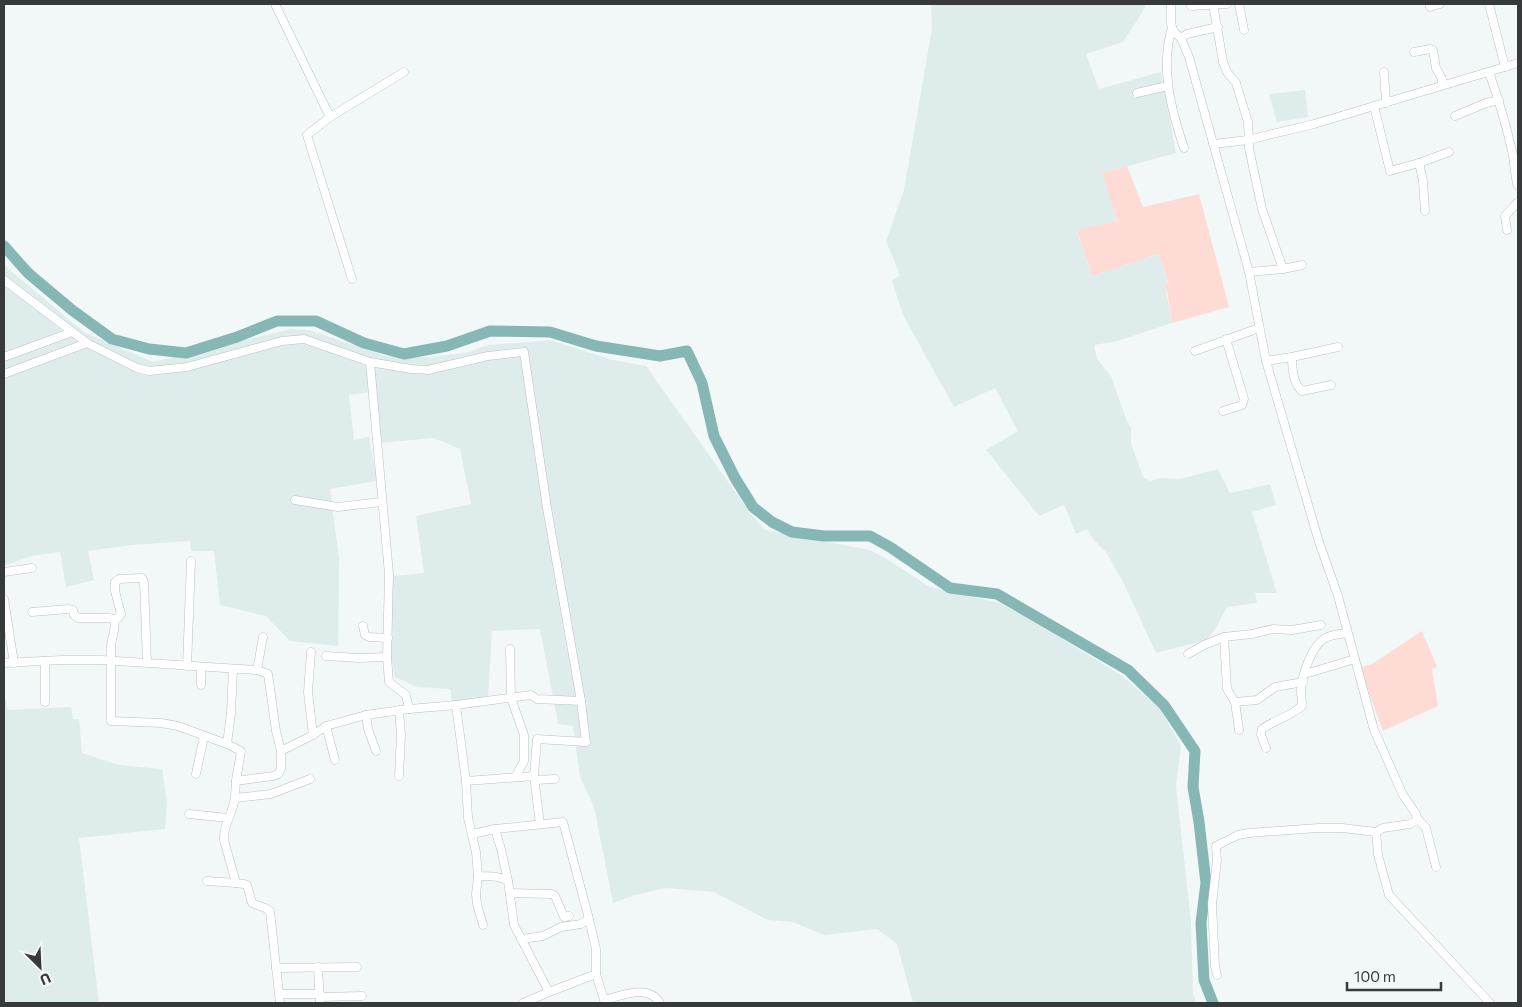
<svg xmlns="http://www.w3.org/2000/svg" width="1522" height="1007" viewBox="0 0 1522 1007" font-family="Commissioner,sans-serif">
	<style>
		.built { fill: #deedec }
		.green { fill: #fedcd5 }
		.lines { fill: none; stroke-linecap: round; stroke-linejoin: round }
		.river { stroke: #87b7b4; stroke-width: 11 }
		.minor-casing { stroke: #bac0c0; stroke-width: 9 }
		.minor { stroke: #fff; stroke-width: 8 }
	</style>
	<rect width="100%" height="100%" fill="#f2f8f8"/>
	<g class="built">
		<polygon points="931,4 1146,4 1142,13 1123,42 1086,54 1099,89 1161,72 1176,153 1102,173 1117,221 1077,231 1092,276 1158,254 1169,285 1164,286 1166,291 1172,323 1118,341 1094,345 1097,359 1111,376 1126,419 1131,427 1131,443 1143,477 1150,481 1161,478 1180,479 1218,469 1230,493 1270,484 1276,505 1252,512 1277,593 1255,593 1257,603 1227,607 1216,628 1207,640 1156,653 1123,582 1106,552 1093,539 1087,529 1076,534 1064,505 1039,516 986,450 1018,431 995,388 954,407 903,315 892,281 900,275 886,241 904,190 932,28"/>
		<polygon points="1305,90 1308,117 1277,122 1269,94"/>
		<polygon points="4,265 84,332 153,362 291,329 309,330 386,356 429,357 465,353 488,345 550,340 613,360 646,366 751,514 765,530 870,550 887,559 930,587 1000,603 1041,626 1121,675 1160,708 1181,746 1176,786 1191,921 1193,994 1196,1003 913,1003 897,944 877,929 825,935 792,922 768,920 714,892 666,888 635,895 613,903 594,807 580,777 573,726 558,724 540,629 492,631 488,698 452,702 450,689 417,687 395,677 389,649 393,576 424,573 416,516 471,504 460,449 434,438 378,443 372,392 349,395 354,440 369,437 377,481 330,489 339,558 338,646 290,641 266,616 220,605 214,551 191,551 190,541 133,545 88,551 94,580 66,587 60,552 32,556 4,566"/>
		<polygon points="4,692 8,710 71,707 73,719 79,719 82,753 119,765 162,769 167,803 165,829 79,838 99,1003 4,1003"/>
	</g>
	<g class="green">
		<polygon points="1127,166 1143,207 1199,194 1229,307 1172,323 1167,291 1164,286 1169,284 1158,254 1092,276 1077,230 1117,221 1102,173"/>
		<polygon points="1422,631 1437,667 1432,669 1438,706 1383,731 1360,668 1372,664"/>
	</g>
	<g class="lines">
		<polyline class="river" points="4,246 28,273 72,310 112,339 149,349 186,353 237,337 277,321 316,321 364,343 404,354 447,346 490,331 550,332 596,346 660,356 687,351 702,383 714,436 735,478 753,507 772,522 792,532 824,536 870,536 890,547 950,588 997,594 1128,670 1164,705 1195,751 1193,787 1199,822 1206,883 1201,923 1204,980 1213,1003"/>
		<g class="minor-casing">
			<g id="minor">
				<polyline points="275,4 330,117 404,72"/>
				<polyline points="1171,4 1171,24 1174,32 1181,38 1189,57 1249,272 1266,361 1319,542 1338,596 1374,730 1403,795 1416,814 1417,818 1426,828 1436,867"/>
				<polyline points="1213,4 1223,62 1227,72 1236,83 1248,122 1249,148 1262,209 1283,269"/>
				<polyline points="1239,4 1244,30"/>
				<polyline points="1489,4 1505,67"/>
				<polyline points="1191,6 1227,4"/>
				<polyline points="1430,7 1440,4"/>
				<path d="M1172,27c-12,41 -1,82 12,121"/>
				<polyline points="1181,38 1187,34 1218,27"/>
				<polyline points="1414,52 1430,49 1433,50 1436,68 1442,79 1442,85"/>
				<polyline points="1384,72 1386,103"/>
				<path d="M1489,72c9,26 17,52 23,79 3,12 2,24 6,35"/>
				<polyline points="1137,93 1168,86"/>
				<polyline points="1374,106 1390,171 1419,163 1449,152"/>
				<polyline points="1455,116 1486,103 1499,100"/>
				<polyline points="330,117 307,135 352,279"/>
				<polyline points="1213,144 1248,140 1314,124 1518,63"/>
				<polyline points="1419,163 1423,181 1425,211"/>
				<polyline points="1507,230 1505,216 1518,202"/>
				<polyline points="1249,272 1283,269 1302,265"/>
				<polyline points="4,280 87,343 137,368 149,371 187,367 282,341 304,339 370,362 411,369 428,370 488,356 524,352 547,508 581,701 586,742 537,739 534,776"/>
				<polyline points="1195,351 1259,328"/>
				<polyline points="4,357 72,332"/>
				<polyline points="1292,357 1338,347"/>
				<path d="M1266,361l26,-4c0,10 1,27 10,34l29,-6"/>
				<polyline points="370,362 389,574 387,657 389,682 406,695 409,709 456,705 531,695 537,699 581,701"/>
				<polyline points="4,374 87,343"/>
				<polyline points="1223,411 1242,405 1244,399 1226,339"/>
				<polyline points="295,500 338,507 381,502"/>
				<polyline points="4,572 32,568"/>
				<polyline points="4,599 14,663"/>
				<path d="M32,612l36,-3 5,1 1,5 4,3h31l5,1c3,9 -3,19 -3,28v74l50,2 17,3 49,18 4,-31 2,-44"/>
				<polyline points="114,619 118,618 121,614 115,591 115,582 119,579 142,578 144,582 147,662"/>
				<polyline points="363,626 365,635 369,637 388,638"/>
				<polyline points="1224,637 1227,689 1235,702"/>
				<polyline points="510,649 511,698 524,735 524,761 516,776"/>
				<polyline points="311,652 308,692 313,735"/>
				<polyline points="1188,654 1204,645 1224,637 1252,634 1273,629 1292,630 1321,625"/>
				<polyline points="326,656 359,658 387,657"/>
				<polyline points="45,661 45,702"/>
				<path d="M4,663l58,-3h39l156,10 11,4 8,57 5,20v18l-3,5 -5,2 -37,5c-1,10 0,19 -4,28 -3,12 -9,18 -8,31l12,43 8,1 3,1 5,18 13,5 5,3 10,92"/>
				<polyline points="187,666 191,561"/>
				<polyline points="201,667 201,685"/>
				<polyline points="257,670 263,637"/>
				<polyline points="1305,674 1355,659"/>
				<polyline points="456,705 466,781 468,818 476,852 478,876 476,894 477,904 483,925"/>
				<polyline points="399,710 401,735 399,776"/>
				<polyline points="326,726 335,760"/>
				<polyline points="1239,730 1235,702 1257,700 1275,687 1303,682"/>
				<polyline points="227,744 241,751 236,781"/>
				<path d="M1266,748l-5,-13 1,-6c13,-9 29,-13 40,-23 0,-5 -1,-11 -1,-16 1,-15 10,-43 24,-52 6,-3 15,-4 22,-5"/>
				<polyline points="281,751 313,735 326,726 366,715"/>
				<polyline points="376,751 368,729 366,715 409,709"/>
				<polyline points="196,774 204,736"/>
				<polyline points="535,780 555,779"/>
				<polyline points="466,781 534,776 540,824"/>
				<polyline points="235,798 271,794 310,779"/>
				<polyline points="189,814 228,818"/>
				<polyline points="495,829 501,849 508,881"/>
				<polyline points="1376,832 1378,855 1389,895 1490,1003"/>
				<path d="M472,834l23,-5 68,-7 26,97 7,30v25l8,26c17,-4 44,-17 56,3"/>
				<path d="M478,876c11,1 20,-1 30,5l6,44 35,67 -26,11"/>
				<polyline points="207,881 236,883"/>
				<polyline points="510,893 552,894 555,896 564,917 569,916"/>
				<polyline points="521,939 543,936 561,927 581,924 589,919"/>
				<polyline points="318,967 320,1003"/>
				<polyline points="276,968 357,967"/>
				<polyline points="1217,975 1215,966 1212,904 1217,860 1216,846 1238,835 1249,833 1318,828 1342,828 1376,832 1383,828 1410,824 1415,821 1417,818"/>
				<polyline points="549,992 596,974"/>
				<polyline points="279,994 320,994"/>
				<polyline points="320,997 362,996"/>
			</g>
		</g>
		<use href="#minor" class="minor"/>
	</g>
	<rect width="1522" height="1007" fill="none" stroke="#373a3a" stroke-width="10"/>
	<g transform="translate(40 967) rotate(156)" stroke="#f2f8f8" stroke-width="4" paint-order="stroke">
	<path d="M0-4L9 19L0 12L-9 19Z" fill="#373a3a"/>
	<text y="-8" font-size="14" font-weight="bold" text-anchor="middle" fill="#373a3a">U</text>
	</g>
	<path d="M1347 982v8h94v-8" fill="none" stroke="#373a3a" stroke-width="2.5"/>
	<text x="1354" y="982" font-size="15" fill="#373a3a" stroke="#f2f8f8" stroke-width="4" paint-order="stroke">100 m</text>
</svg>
